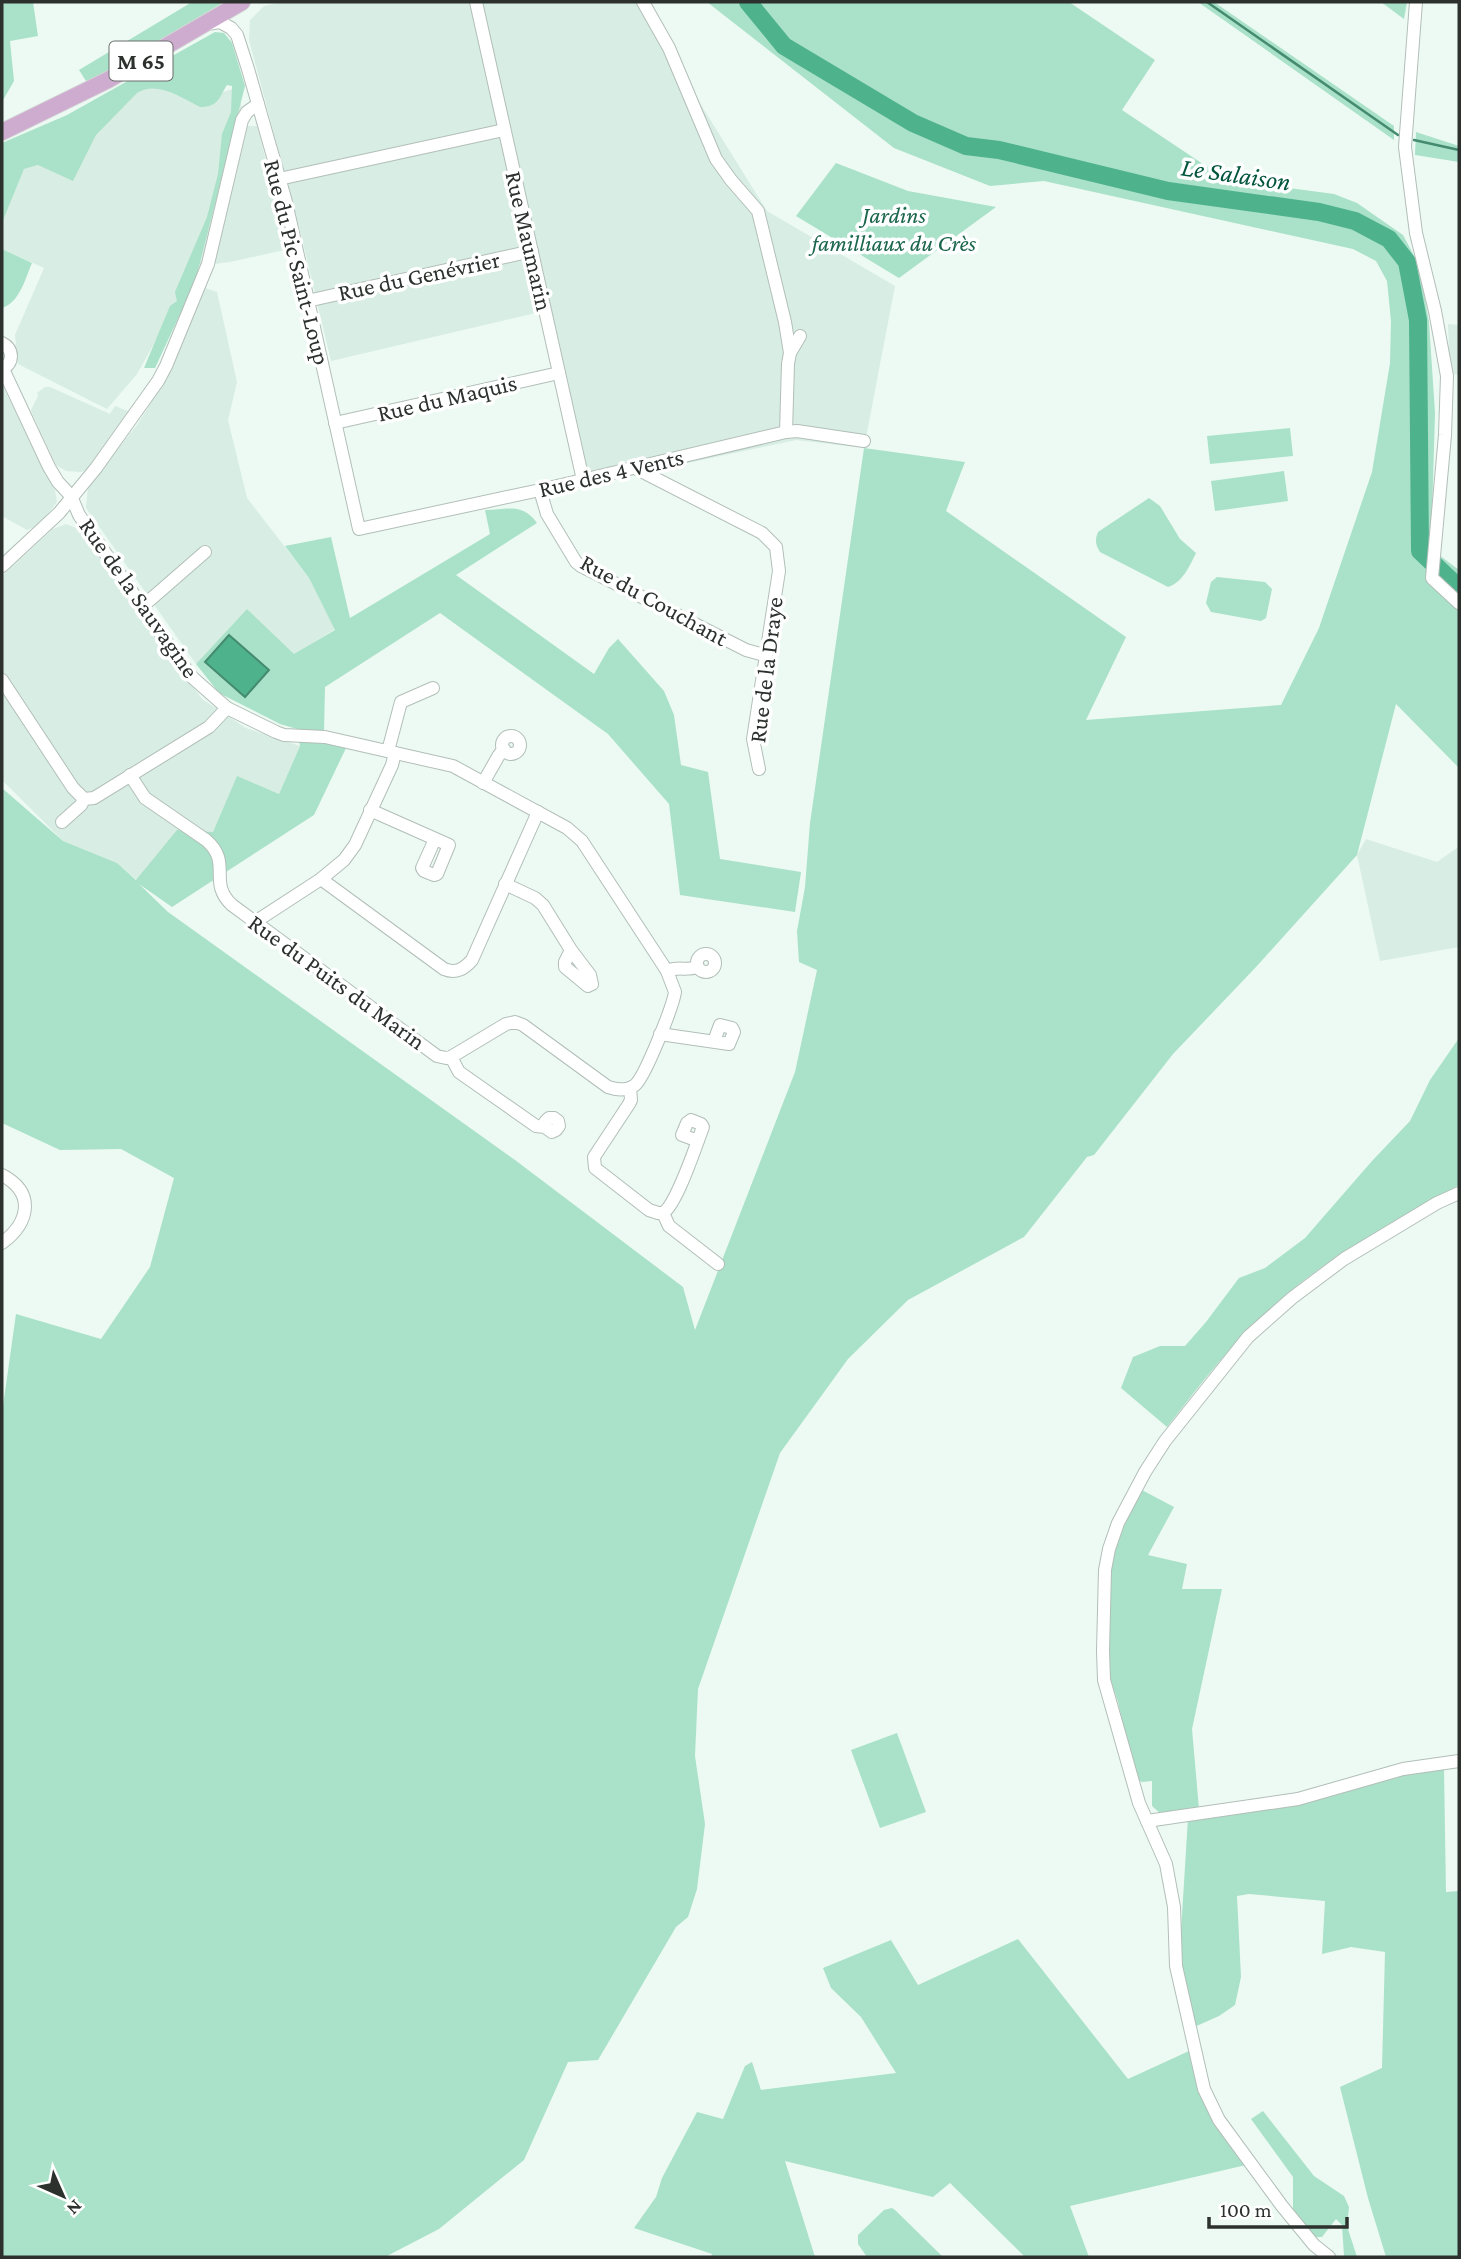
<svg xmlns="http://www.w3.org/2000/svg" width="1461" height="2259" viewBox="0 0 1461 2259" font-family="'Crimson Pro',serif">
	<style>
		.built { fill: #d8ede3 }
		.green { fill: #aae1c9 }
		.water { fill: #4eb28d; stroke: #448b70; stroke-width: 2 }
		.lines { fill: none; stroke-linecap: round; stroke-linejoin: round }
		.stream { stroke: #448b70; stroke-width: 2.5 }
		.river { stroke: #4eb28d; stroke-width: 18 }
		.minor-casing { stroke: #b2bfb8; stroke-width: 14 }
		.major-casing { stroke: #d5d6d5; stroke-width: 18 }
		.minor { stroke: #fff; stroke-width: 12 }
		.major { stroke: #ceacd0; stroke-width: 16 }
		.labels { text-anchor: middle; stroke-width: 7; stroke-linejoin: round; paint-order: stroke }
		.shield { fill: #fff; stroke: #6b6f6d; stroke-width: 2 }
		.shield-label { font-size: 23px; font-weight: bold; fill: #2c312e }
		.park-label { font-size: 24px; font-style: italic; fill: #1a654c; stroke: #fff }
		.street-label { font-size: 24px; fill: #2c312e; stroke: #fff }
		.water-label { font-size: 26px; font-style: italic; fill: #00553c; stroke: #fff }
	</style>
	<rect width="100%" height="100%" fill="#ecfaf3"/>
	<g class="built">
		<polygon points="282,2 637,2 767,211 895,286 864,448 796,440 578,486 540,312 331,361 302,239 249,40 250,20 264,6"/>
		<polygon points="155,84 198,100 236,88 247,126 257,126 289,249 230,262 198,266 137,374 107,409 18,364 15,335 44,268 2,249 2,223 24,169 38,165 93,134 134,90"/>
		<polygon points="205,288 217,292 237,382 228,420 247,498 309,578 335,629 294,655 247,609 196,664 86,508 88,486 137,425 165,381"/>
		<polygon points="1448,324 1459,325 1459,375 1450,374"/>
		<polygon points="2,385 55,490 57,502 39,525 27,530 2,516"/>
		<polygon points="45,387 50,387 110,414 115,406 128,411 86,470 81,472 66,471 56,465 32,413 31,410 38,396 37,393"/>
		<polygon points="66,524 79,529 202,699 246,728 300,746 279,794 237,777 213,832 137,880 117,863 63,841 2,780 2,576 53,529"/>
		<polygon points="1366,839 1437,862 1457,848 1459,844 1459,947 1380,961 1357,855"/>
	</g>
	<g class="green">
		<polygon points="2,2 33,2 38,36 10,41 14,81 2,102"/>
		<polygon points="192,2 224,2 92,81 86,81 79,70"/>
		<path d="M707,2h362l86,58 -33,50 93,62 22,9 97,13 23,9 46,32 16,30 10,57 6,91 -4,136 28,21v198l-63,-64 -39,151 -101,112 -83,87 -79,101 -7,2 -63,80 -116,63 -60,59 -68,94 -82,236 -3,67 10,68 -8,65 -9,28 -12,10 -78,133 -30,2 -44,98 -85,69 -54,28h-383v-844l14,-99 85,25 49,-72 24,-89 -53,-29 -61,1 -58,-27v-335l61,53 54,22 19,17 41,-50 36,2 24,-56 42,18 21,-48 -3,-17 -17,-5 -61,-31 -23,-29 51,-55 47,45 41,-24 -26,-52 -24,-32 46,-9 19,81 140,-84 -5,-24c23,-1 38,-7 52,13l-81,52 138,99 15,-26 9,-9 46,52 10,24 7,50 27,7 12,87 81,13 -6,40 -115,-17 -11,-91 -61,-70 -168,-121 -115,74 -1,45 22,16 -32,67 -142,92 -33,-23 29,28 347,248 168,127 12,43 100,-258 22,-102 -18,-8 -2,-31 8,-44 5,-64 54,-375 101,14 -19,49 180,126 -40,83 195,-15 38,-77 53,-156 18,-109 1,-42 -4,-40 -11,-20 -23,-12 -309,-68 -54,5 -96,-38z"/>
		<polygon points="1198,2 1214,2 1394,126 1394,140"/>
		<polygon points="1381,2 1407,2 1404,19"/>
		<path d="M215,32l9,1 8,10 13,43 -50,196 -40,86h-11l26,-62 7,-5 -2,-9 32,-75 11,-43 4,-40 9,-22 1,-26 -5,-1c-8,12 -8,22 -27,22 -18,-9 -43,-27 -63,-14l-41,42 -23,46 -35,-16 -14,4 -22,54v-80l65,-28z"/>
		<polygon points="1416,132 1459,146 1459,162 1415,155"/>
		<polygon points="836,163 908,191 996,207 899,278 796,216"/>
		<path d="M2,249l30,14c-7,16 -12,39 -30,45z"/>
		<polygon points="1290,428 1293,456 1210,464 1207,436"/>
		<polygon points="1284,471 1288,501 1215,511 1211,481"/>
		<path d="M1149,498l11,8 20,33 16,14c-7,14 -13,29 -28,34l-68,-35c-5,-8 -5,-12 -2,-20z"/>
		<polygon points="1217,577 1265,582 1272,589 1266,618 1261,621 1211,612 1206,603 1211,582"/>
		<path d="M1459,1038v147c-65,36 -131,71 -187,122 -40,35 -72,78 -105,120l-46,-39 12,-31 27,-11h25l21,-24 33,-44 26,-10 40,-30 67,-77 38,-40 20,-41z"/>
		<polygon points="1140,1489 1174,1507 1148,1555 1187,1564 1182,1589 1222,1589 1192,1729 1199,1809 1160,1813 1152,1806 1152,1781 1142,1782 1135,1778 1118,1702 1109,1675 1107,1612 1111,1556 1121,1525"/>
		<polygon points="897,1733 926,1812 880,1828 851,1750"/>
		<polygon points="1444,1769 1446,1892 1459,1891 1459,2257 1386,2257 1368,2198 1340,2087 1382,2068 1385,1952 1351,1947 1322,1954 1325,1901 1249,1894 1237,1896 1241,1977 1235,2005 1219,2016 1192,2028 1179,1964 1188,1818 1393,1776"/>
		<polygon points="1018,1939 1128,2079 1189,2051 1191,2063 1207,2110 1246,2165 1070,2206 1089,2257 1025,2257 950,2183 933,2197 785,2161 815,2257 711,2257 712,2254 634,2228 656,2197 662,2178 697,2112 723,2119 745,2066 752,2062 761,2090 896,2073 861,2017 831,1988 823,1968 891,1940 918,1985"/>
		<polygon points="1263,2111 1314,2176 1344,2196 1349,2207 1347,2226 1357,2257 1344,2256 1342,2225 1336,2219 1322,2237 1313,2237 1293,2211 1293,2177 1251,2119"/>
		<polygon points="892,2208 895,2210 943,2257 867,2257 858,2244 858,2235 884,2210"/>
	</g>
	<polygon class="water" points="229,635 269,670 245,697 205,662"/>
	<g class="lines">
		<g class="stream">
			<polyline points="1207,2 1398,135"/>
			<polyline points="1414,140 1459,150"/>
		</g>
		<polyline class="river" points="748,2 784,46 913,123 966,146 999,150 1168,191 1319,212 1355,221 1389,239 1407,262 1418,320 1420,551 1459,588"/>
		<g class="minor-casing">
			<g id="minor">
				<polyline points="476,2 583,480"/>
				<polyline points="643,2 669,48 716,159 731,180 758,211 785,322 790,353"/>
				<polyline points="1416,2 1405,147 1416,233 1435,311 1447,376 1445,435 1432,578 1459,603"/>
				<polyline points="207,24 220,22 231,28 237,35 248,69 286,202 359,529 540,490 786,432 797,431 864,441"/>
				<polyline points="279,179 504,130"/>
				<polyline points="307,301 532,251"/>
				<path d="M2,343c12,6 12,20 0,26"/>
				<path d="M3,369l46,98 9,15 13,14 8,19 100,145 14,18 34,30 49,24 8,3 41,2 128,29 114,62 15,13 85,130 8,21c-2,14 -30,85 -40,93 -8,6 -18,5 -27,2l-85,-62 -8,-3 -9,2 -55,33 -5,1 -9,-2 -205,-151c-25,-23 1,-42 -26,-65l-61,-42 -15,-23"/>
				<polyline points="335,423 559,373"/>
				<polyline points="786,432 788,364 790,353 800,336"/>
				<polyline points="635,468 762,533 776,547 779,571 753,739 759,769"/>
				<polyline points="540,490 547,514 576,562 581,566 746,650 764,655"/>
				<polyline points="2,566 59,513 96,468 158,381 166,366 208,264 242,120 247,112 258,104"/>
				<polyline points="143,606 205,552"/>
				<polyline points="2,680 73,788 84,799 94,798 209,727 227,708"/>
				<circle cx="511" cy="745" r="9"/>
				<polyline points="388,751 401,702 433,688"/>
				<polyline points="483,783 499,755 504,749"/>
				<polyline points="370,810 449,845 437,874 434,875 424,871 422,868 435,839"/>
				<polyline points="62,822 81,805 84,799"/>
				<path d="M321,879l123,90c12,5 20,0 28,-9l66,-148"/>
				<polyline points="505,884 535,898 543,905 571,950 590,975 592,984 588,986 565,967 565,962 571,950"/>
				<polyline points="255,922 321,879 344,860 355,845 392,765 395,753"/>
				<circle cx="706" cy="963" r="9"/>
				<path d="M667,971c10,-5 20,0 30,-4"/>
				<polyline points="660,1034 729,1044 734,1032 732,1028 720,1025 714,1041"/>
				<polyline points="451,1057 459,1072 536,1126 545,1127 552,1132 556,1130 559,1126 558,1121 554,1118 549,1118 545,1122 545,1127"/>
				<polyline points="630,1088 631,1100 629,1104 594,1157 595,1168 649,1210 658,1213 663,1213 669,1226 718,1264"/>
				<path d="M2,1175c34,18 27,48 0,68"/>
				<path d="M663,1213c14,-9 33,-68 40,-86l-2,-3 -10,-4 -4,3 -5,12 16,6"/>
				<polyline points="1147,1821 1298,1799 1403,1769 1459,1761"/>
				<polyline points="1329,2257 1314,2245 1282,2206 1219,2120 1204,2089 1176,1966 1174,1907 1166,1864 1139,1803 1104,1680 1103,1651 1105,1570 1109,1549 1118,1523 1145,1472 1165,1441 1248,1337 1292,1298 1344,1259 1437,1203 1459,1193"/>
			</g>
		</g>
		<g class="major-casing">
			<polyline id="major" points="2,132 108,80 242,2"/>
		</g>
		<use href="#minor" class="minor"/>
		<use href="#major" class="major"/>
	</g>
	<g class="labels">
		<rect class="shield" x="109.5" y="41.5" width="63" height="39" rx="5"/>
		<g class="shield-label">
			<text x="141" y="69">M 65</text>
		</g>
		<g class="park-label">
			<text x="894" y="223">Jardins<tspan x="894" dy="28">familliaux du Crès</tspan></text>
		</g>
		<g class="street-label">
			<text transform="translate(529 241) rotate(77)" y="8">Rue Maumarin</text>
			<text transform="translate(297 262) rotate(76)" y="8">Rue du Pic Saint-Loup</text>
			<text transform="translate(419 276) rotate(-12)" y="8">Rue du Genévrier</text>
			<text transform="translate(447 398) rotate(-13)" y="8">Rue du Maquis</text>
			<text transform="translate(611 473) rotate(-13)" y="8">Rue des 4 Vents</text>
			<text transform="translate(139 598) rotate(55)" y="8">Rue de la Sauvagine</text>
			<text transform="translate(654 600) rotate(29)" y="8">Rue du Couchant</text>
			<text transform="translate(766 670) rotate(-83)" y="8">Rue de la Draye</text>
			<text transform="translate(337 982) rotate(36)" y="8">Rue du Puits du Marin</text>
		</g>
		<g class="water-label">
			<text transform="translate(1236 174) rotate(8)" y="9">Le Salaison</text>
		</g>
	</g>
	<rect width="1461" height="2259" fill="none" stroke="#2c312e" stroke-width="7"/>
	<g transform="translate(63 2196) rotate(135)" stroke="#ffffff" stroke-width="5" paint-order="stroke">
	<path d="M0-5L12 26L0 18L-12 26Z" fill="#2c312e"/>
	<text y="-10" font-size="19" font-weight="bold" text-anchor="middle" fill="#2c312e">N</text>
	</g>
	<path d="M1209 2217v10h138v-10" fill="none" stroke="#2c312e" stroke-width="3.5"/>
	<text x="1220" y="2217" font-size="21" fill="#2c312e" stroke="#ffffff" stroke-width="5" paint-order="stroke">100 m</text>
</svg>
